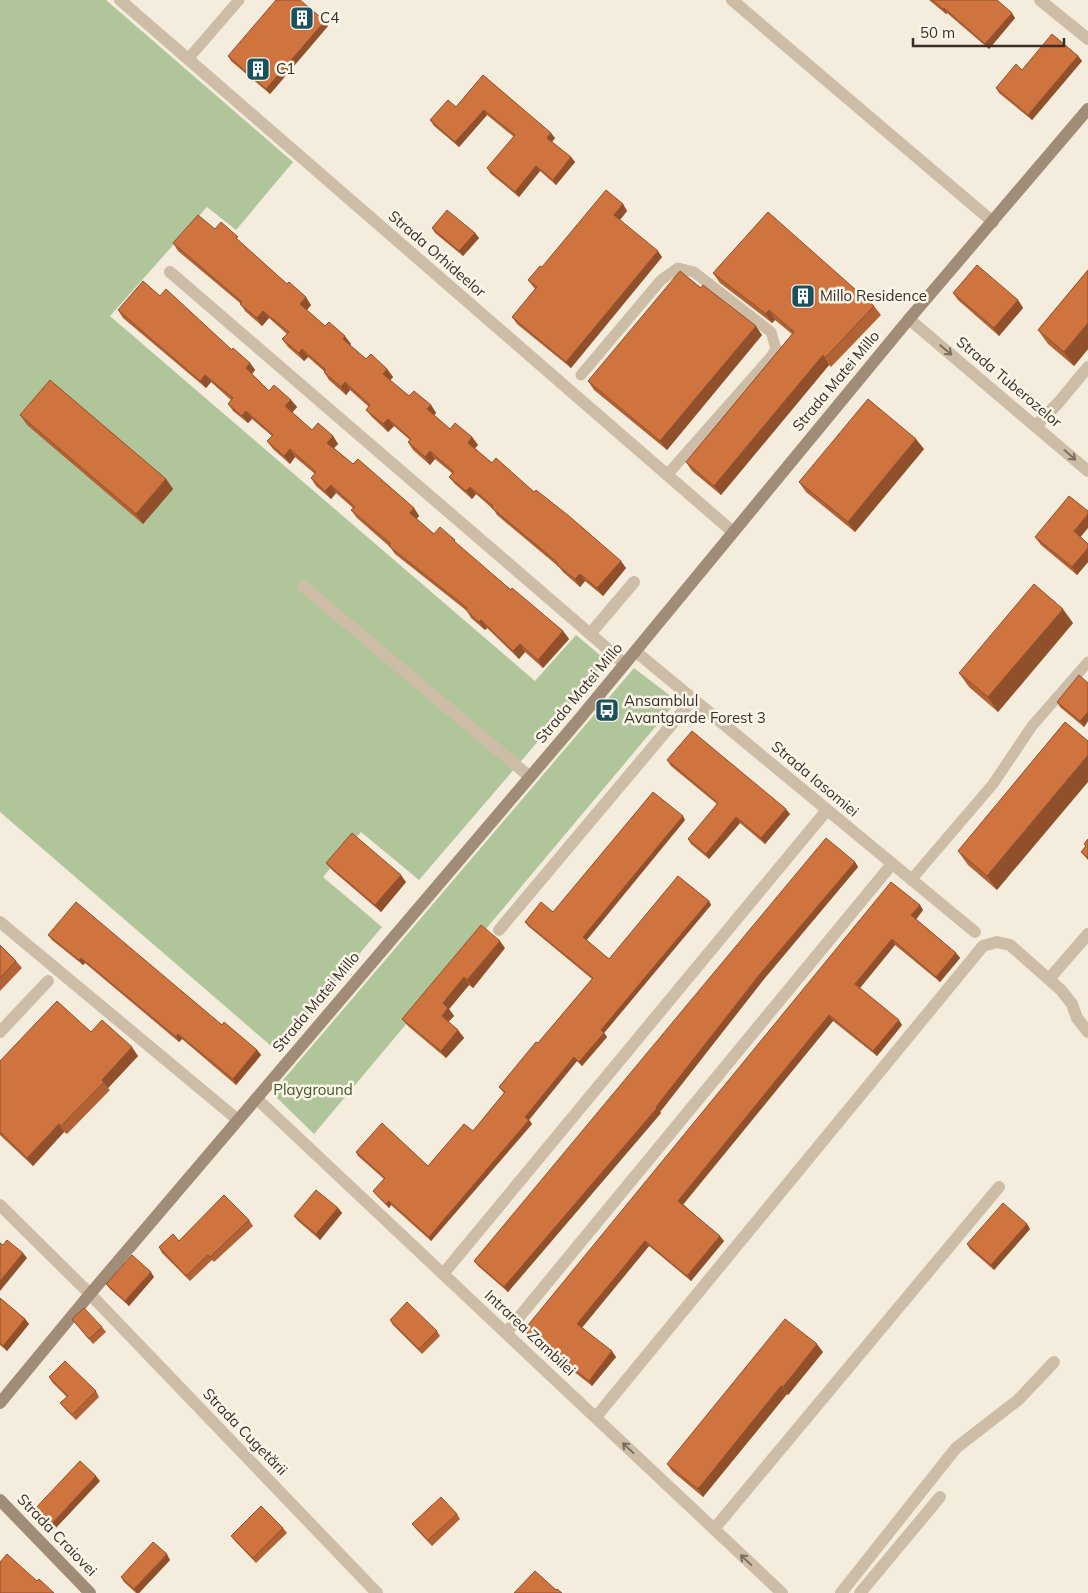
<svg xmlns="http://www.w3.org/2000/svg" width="1088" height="1593" viewBox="0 0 1088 1593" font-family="Mulish,sans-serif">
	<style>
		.green { fill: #b1c59a }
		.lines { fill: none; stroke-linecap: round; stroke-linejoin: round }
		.lane { stroke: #cdbda7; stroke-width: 11 }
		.street { stroke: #cdbda7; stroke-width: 12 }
		.secondary { stroke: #a18c78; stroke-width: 12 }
		.wall { fill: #b26336 }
		.shaded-wall { fill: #91502c }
		.building { fill: #cf733f; stroke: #91502c }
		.oneway { stroke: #7c6f61 }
		.labels { text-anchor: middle; stroke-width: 5; stroke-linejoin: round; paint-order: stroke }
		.poi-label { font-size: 15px; fill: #392f28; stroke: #fbf5e9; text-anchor: start }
		.street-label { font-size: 15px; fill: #392f28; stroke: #fbf5e9 }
		.park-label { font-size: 15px; fill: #425929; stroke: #fbf5e9 }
	</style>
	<rect width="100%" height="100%" fill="#f4ecdc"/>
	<g class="green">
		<polygon points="0,0 106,0 293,162 236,230 207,207 110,316 535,681 576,635 607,661 419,880 361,832 323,877 382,927 277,1051 0,812"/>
		<polygon points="634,668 677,701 314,1134 272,1093"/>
	</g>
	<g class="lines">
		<g class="lane">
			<polyline points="188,59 239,0"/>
			<polyline points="581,375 661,280 678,268 694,272 771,332 776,349 771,357 667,475"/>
			<polyline points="911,880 993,784 1032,726 1088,662"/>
		</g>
		<g class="street">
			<polyline points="120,0 733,532"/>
			<polyline points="732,0 993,222"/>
			<polyline points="1040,0 1088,39"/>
			<polyline points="170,272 625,664"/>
			<polyline points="909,319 1088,471"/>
			<polyline points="1036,426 1059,402 1088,367"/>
			<polyline points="303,586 530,777"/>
			<polyline points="590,634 634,582"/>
			<polyline points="635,651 975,932"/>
			<polyline points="0,922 238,1120"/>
			<polyline points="499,930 693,699"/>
			<polyline points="1049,979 1088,934"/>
			<polyline points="0,1032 48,981"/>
			<polyline points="256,1098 782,1593"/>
			<polyline points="0,1205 90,1294 377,1593"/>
			<polyline points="443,1274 827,810"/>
			<polyline points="506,1333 892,864"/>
			<polyline points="596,1417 983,946 997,942 1010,945 1061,990 1072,1004 1077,1018 1088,1032"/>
			<polyline points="714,1529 999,1187"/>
			<polyline points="841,1593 956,1448 1018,1400 1054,1362"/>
			<polyline points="860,1593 940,1497"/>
		</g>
		<g class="secondary">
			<polyline points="0,1403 90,1294 581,717 909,319 1088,109"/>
			<polyline points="0,1500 90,1593"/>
		</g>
	</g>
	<g class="wall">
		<polygon points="929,0 997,0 1015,18 989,49 947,13 946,14"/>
		<polygon points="328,26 270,94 231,61 228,56"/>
		<polygon points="1078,56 1082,61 1032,120 999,93 996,88"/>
		<polygon points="483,75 555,138 552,142 571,157 575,162 556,185 540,171 519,197 491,174 487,168 514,137 487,115 459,147 434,126 430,120 456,107"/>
		<polygon points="623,204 627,211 620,220 662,257 571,368 517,324 512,317 535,289 528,280 542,267"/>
		<polygon points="432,228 475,233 479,238 463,256 435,233"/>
		<polygon points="215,229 242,244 311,305 307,310 325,326 351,344 350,345 366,359 387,369 393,377 390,380 409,396 431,405 436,413 434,415 450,429 472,437 478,445 475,448 492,463 534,492 626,568 603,596 585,581 580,587 563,572 559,567 497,515 494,510 476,494 472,499 455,484 449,477 452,473 435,459 430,465 413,450 408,442 410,440 394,426 388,432 372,417 366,410 369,407 350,390 346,395 329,380 324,372 325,372 308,357 304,361 288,347 282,339 287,334 269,318 262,326 245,311 240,303 178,251 173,243"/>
		<polygon points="1088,270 1088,349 1074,366 1048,344 1038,330"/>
		<polygon points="713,273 874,306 881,315 831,367 829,365 721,495 692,471 686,462 792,334 775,320 772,323 720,283"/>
		<polygon points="953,293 1018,300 1023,308 999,336 958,300"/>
		<polygon points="160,296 250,363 255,370 252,374 269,391 291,400 297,407 292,412 312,430 333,436 338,444 334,448 353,464 414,508 419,516 416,519 434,534 459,546 511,590 563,631 569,639 543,668 525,652 519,659 487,628 485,630 471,618 467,611 395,554 390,547 357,518 351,510 353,508 336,493 331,499 316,486 311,478 315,474 295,457 290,464 273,449 267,441 272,436 252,419 248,423 233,411 228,404 231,400 211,382 206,388 123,318 118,310"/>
		<polygon points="762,335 667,450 594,390 588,381"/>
		<polygon points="20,415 166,479 173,489 143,524 27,425"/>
		<polygon points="924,449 855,532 806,492 799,482"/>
		<polygon points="1035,537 1081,537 1088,544 1088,562 1077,575 1041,545"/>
		<polygon points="1073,623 998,712 969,687 959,673"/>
		<polygon points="1088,683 1088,721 1084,727 1060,707 1057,702"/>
		<polygon points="1065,722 997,890 968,865 958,851"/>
		<polygon points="667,760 790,814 765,844 740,823 709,859 691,844 688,839 717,804 671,766"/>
		<polygon points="685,820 586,940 609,959 709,901 711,905 604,1033 607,1037 582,1066 577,1061 529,1120 532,1124 431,1241 391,1205 389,1208 376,1195 373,1191 384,1179 358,1156 356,1152 428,1166 473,1131 504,1093 499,1087 538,1043 592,979 528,926 525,922 553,912"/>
		<polygon points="1088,839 1088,860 1081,852 1086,846 1084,844"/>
		<polygon points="855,862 858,867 764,979 660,1112 661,1113 508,1292 478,1266 474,1261"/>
		<polygon points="326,863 406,882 381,912 332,870"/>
		<polygon points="920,905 923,910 916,919 956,953 960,958 940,982 895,945 860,988 902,1025 877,1056 833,1021 683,1204 724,1241 691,1281 649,1246 582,1327 616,1357 592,1386 528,1335 524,1330"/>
		<polygon points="48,935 222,1025 257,1050 261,1055 236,1085 182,1039 179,1042 85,963 83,965 52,940"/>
		<polygon points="0,945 16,961 22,968 0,991"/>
		<polygon points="505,948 473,988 469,985 449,1009 454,1016 448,1022 458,1030 464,1038 446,1058 408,1026 402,1019"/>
		<polygon points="91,1032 138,1056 108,1088 110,1090 67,1134 64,1132 33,1166 0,1135 0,1061"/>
		<polygon points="338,1208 342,1213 320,1240 298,1221 294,1216"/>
		<polygon points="249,1220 253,1226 214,1262 212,1260 190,1281 162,1253 159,1247"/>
		<polygon points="1027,1224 1030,1229 994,1270 970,1249 967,1244"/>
		<polygon points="154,1277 129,1306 110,1289 106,1284"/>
		<polygon points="0,1298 25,1319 29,1324 7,1351 0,1345"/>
		<polygon points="72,1319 102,1327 106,1332 93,1344"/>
		<polygon points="390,1320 437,1331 440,1336 422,1354 393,1325"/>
		<polygon points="823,1352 788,1395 787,1394 703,1497 672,1471 667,1464"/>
		<polygon points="49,1377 96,1391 99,1397 76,1420 64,1408 60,1403 67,1397 52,1382"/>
		<polygon points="100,1481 51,1533 34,1518 31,1513"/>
		<polygon points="457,1514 460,1519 432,1546 416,1529 412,1524"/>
		<polygon points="283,1528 287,1533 256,1563 234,1540 231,1536"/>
		<polygon points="170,1560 139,1593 136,1593 124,1582 121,1577"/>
	</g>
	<g class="shaded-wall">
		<polygon points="944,8 947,13 946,14 943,9"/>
		<polygon points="1012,13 1015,18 989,49 985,44"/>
		<polygon points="325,21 328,26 270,94 266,89"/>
		<polygon points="1078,56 1082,61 1032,120 1028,115"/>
		<polygon points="484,110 487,115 459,147 455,142"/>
		<polygon points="551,133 555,138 551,143 547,138"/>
		<polygon points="571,157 575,162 556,185 553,180"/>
		<polygon points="536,166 540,171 519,197 515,192"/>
		<polygon points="623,204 627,211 618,222 614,215"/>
		<polygon points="475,233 479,238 463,256 459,251"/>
		<polygon points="658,251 662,257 571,368 566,362"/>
		<polygon points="306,297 311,305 305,312 300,304"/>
		<polygon points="1018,300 1023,308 999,336 994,328"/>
		<polygon points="769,310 775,320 772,323 766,314"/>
		<polygon points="263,311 269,318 262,326 257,318"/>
		<polygon points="1088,323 1088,349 1074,366 1064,352"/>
		<polygon points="756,326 762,335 667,450 660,441"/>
		<polygon points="345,336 351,344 349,346 343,339"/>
		<polygon points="302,349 308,357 304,361 299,353"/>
		<polygon points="823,355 829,365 721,495 714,486"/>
		<polygon points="250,363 255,370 251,375 246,368"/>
		<polygon points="387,369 393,377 389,382 383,374"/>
		<polygon points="205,375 211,382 206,388 200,381"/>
		<polygon points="345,382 350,390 346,395 341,387"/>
		<polygon points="291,400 297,407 291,414 285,406"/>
		<polygon points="431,405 436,413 433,416 427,409"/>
		<polygon points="246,411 252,419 248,423 242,416"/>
		<polygon points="388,419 394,426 388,432 383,424"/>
		<polygon points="333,436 338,444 332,450 327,443"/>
		<polygon points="472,437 478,445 473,450 468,443"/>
		<polygon points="916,439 924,449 855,532 848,522"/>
		<polygon points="290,449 295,457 290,464 284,456"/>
		<polygon points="430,451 435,459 430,465 425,457"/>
		<polygon points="166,479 173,489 143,524 136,514"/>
		<polygon points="331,485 336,493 331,499 325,491"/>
		<polygon points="470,487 476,494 472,499 466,491"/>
		<polygon points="414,508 419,516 415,521 410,513"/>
		<polygon points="1088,514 1088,528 1079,539 1074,531"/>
		<polygon points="1088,548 1088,562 1077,575 1072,567"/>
		<polygon points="621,561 626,568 603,596 597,588"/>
		<polygon points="580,574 585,581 580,587 575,579"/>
		<polygon points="1063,609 1073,623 998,712 988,697"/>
		<polygon points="481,620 487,628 485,630 479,622"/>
		<polygon points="563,631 569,639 543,668 538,660"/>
		<polygon points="520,644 525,652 519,659 513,651"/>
		<polygon points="1088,712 1088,721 1084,727 1080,721"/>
		<polygon points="1088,755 1088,782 997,890 987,876"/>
		<polygon points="786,809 790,814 765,844 761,838"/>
		<polygon points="683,816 685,820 586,941 583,937"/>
		<polygon points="736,817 740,823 709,859 706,854"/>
		<polygon points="855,862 858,867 764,979 660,1112 661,1113 508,1292 504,1287 656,1107 760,974"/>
		<polygon points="401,875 406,882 381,912 375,905"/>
		<polygon points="709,901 711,905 604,1033 607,1037 582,1066 579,1062 601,1030"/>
		<polygon points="920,905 923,910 915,921 911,915"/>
		<polygon points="892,939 895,945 859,989 855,984"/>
		<polygon points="500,941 505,948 473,988 467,980"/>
		<polygon points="956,953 960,958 940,982 936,977"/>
		<polygon points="81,958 85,963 83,965 79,960"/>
		<polygon points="464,977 469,985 449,1009 454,1016 447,1023 442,1016 443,1003"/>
		<polygon points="829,1015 833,1021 682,1206 678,1201"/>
		<polygon points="899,1020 902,1025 877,1056 873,1051"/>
		<polygon points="458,1030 464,1038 446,1058 441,1051"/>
		<polygon points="178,1034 182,1039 179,1042 176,1037"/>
		<polygon points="132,1047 138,1056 108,1088 102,1080"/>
		<polygon points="257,1050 261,1055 236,1085 233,1079"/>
		<polygon points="574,1057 577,1061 528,1121 525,1117"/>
		<polygon points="529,1120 532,1124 431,1241 429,1237"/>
		<polygon points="59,1124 64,1132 33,1166 27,1158"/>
		<polygon points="389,1201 391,1205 389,1208 386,1204"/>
		<polygon points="338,1208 342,1213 320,1240 316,1234"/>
		<polygon points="1027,1224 1030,1229 994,1270 991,1265"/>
		<polygon points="720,1236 724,1241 691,1281 687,1276"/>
		<polygon points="645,1241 649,1246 581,1329 577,1324"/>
		<polygon points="23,1253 27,1258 0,1291 0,1281"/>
		<polygon points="151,1272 154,1277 129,1306 125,1301"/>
		<polygon points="25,1319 29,1324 7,1351 3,1346"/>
		<polygon points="817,1344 823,1352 788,1395 783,1387"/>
		<polygon points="612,1351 616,1357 592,1386 589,1381"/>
		<polygon points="781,1386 787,1394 703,1497 698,1489"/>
		<polygon points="96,1476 100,1481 51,1533 48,1528"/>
		<polygon points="167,1554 170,1560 139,1593 137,1593 134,1589"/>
	</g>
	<g class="building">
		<polygon points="276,0 300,0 325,21 266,89 228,56"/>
		<polygon points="932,0 997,0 1012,13 985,44 944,8 943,9"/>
		<polygon points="1052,34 1078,56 1028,115 996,88 1016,64 1022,70"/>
		<polygon points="483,75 551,133 547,138 571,157 553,180 536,166 515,192 487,168 515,135 484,110 455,142 430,120 448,100 456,107"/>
		<polygon points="606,190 623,204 614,215 658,251 566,362 512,317 537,287 528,280 540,266 542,267"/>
		<polygon points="447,210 475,233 459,251 432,228"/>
		<polygon points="768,212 874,306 825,358 823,355 714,486 686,462 794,332 769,310 766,314 713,273"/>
		<polygon points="198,215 215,229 221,222 238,237 236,238 287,284 289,282 306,297 300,304 325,326 329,322 345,336 343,339 366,359 371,354 387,369 383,374 409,396 414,391 431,405 427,409 450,429 455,423 472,437 468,443 492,463 496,458 534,492 536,490 569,516 621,561 597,588 580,574 575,579 557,565 558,563 492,508 493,506 470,487 466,491 449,477 454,472 430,451 425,457 408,442 411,439 388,419 383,424 366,410 370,405 345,382 341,387 324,372 326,370 302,349 299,353 282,339 289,332 263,311 257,318 240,304 242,302 173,243"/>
		<polygon points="977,265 1018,300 994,328 953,293"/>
		<polygon points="1088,270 1088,323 1064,352 1038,330"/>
		<polygon points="680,271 701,288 703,285 756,326 660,441 588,381"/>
		<polygon points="143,281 160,296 166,289 232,350 233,348 250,363 246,368 269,391 274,385 291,400 285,406 312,430 318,423 333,436 327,443 353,464 358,459 414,508 410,513 434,534 440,527 455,540 454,541 511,590 512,588 563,631 538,660 520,644 513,651 481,620 479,622 466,610 467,608 389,546 391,544 351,510 355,507 331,485 325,491 311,478 316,472 290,449 284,456 267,441 273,435 246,411 242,416 228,404 233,398 205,375 200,381 118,310"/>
		<polygon points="50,380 166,479 136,514 20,415"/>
		<polygon points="868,399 916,439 848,522 799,482"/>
		<polygon points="1069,496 1088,511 1088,514 1074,531 1088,544 1088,548 1072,567 1035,537"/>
		<polygon points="1034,584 1063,609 988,697 959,673"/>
		<polygon points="1079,675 1088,683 1088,712 1080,721 1057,702"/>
		<polygon points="1065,722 1088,741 1088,755 987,876 958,851"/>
		<polygon points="692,731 786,809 761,838 736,817 706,854 688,839 718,803 667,760"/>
		<polygon points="653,792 683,816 583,937 609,959 678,876 709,901 601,1030 604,1033 579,1062 574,1057 525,1117 529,1120 429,1237 389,1201 386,1204 373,1191 385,1178 356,1152 382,1123 428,1166 464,1124 473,1131 505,1092 499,1087 536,1042 538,1043 593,978 525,922 541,902 553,912"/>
		<polygon points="352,833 401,875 375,905 326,863"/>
		<polygon points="826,838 855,862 760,974 656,1107 657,1108 504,1287 474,1261"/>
		<polygon points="1088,839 1088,858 1081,852 1086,846 1084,844"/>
		<polygon points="891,882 920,905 911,915 956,953 936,977 892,939 855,984 899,1020 873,1051 829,1015 678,1201 720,1236 687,1276 645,1241 577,1324 612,1351 589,1381 524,1330"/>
		<polygon points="76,902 222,1025 224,1022 257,1050 233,1079 178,1034 176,1037 81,958 79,960 48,935"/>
		<polygon points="481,925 500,941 467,980 464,977 443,1003 448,1008 442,1016 458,1030 441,1051 402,1019"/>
		<polygon points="0,945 16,961 0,978"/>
		<polygon points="57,1001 91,1032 102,1020 132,1047 102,1080 104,1082 61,1126 59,1124 27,1158 0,1132 0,1061"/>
		<polygon points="316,1190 338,1208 316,1234 294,1216"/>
		<polygon points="224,1195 249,1220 210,1257 208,1255 186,1276 159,1247 173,1234 179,1241"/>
		<polygon points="1003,1203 1027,1224 991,1265 967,1244"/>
		<polygon points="7,1240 23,1253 0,1281 0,1243 3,1245"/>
		<polygon points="132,1255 151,1272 125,1301 106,1284"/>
		<polygon points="0,1298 25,1319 3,1346 0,1343"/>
		<polygon points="407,1302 437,1331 419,1349 390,1320"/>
		<polygon points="84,1308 102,1327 89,1339 72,1319"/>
		<polygon points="785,1319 817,1344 783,1387 781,1386 698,1489 667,1464"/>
		<polygon points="65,1361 96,1391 72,1415 60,1403 68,1396 49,1377"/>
		<polygon points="80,1461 96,1476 48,1528 31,1513"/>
		<polygon points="441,1497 457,1514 428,1540 412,1524"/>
		<polygon points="261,1506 283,1528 253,1558 231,1536"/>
		<polygon points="153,1542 167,1554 134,1589 121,1577"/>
		<polygon points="7,1554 37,1581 39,1579 54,1593 0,1593 0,1562"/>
		<polygon points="535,1571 556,1590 557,1589 562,1593 514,1593"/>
	</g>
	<defs><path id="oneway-shaft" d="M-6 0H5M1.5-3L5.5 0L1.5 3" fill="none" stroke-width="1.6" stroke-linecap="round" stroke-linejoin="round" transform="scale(1.25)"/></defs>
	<g class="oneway">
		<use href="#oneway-shaft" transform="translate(946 350) rotate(40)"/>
		<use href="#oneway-shaft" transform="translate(1070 455) rotate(41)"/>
		<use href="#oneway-shaft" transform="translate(628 1448) rotate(-137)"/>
		<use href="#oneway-shaft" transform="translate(746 1560) rotate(-137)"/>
	</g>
	<defs>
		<g id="building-square" transform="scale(1.25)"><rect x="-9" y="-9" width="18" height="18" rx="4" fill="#1a515e" stroke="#fbf5e9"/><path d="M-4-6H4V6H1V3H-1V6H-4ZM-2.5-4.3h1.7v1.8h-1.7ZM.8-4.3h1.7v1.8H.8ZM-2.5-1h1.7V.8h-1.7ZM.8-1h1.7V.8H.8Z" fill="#fff"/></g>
		<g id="bus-square" transform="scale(1.25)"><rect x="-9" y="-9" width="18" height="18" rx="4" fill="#1a515e" stroke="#fbf5e9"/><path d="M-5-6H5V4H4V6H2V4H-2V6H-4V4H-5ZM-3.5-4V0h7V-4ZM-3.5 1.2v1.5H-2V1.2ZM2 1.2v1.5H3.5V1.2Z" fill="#fff"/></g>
	</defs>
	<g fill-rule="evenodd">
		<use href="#building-square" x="302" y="18"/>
		<use href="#building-square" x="258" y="69"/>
		<use href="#building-square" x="803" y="296"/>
		<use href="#bus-square" x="607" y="710"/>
	</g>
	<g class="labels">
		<g class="poi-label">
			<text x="320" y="23">C4</text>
			<text x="276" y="74">C1</text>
			<text x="820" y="301">Millo Residence</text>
			<text x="624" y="706">Ansamblul<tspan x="624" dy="17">Avantgarde Forest 3</tspan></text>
		</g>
		<g class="street-label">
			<text transform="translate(437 254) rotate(41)" y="5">Strada Orhideelor</text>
			<text transform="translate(836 381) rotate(-50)" y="5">Strada Matei Millo</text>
			<text transform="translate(1009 382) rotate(40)" y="5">Strada Tuberozelor</text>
			<text transform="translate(579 693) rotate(-50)" y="5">Strada Matei Millo</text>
			<text transform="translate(815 779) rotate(40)" y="5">Strada Iasomiei</text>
			<text transform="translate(316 1002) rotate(-50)" y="5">Strada Matei Millo</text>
			<text transform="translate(530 1333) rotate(43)" y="5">Intrarea Zambilei</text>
			<text transform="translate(245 1432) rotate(46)" y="5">Strada Cugetării</text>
			<text transform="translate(57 1535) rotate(46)" y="5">Strada Craiovei</text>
		</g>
		<g class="park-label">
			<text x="313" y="1095">Playground</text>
		</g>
	</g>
	<path d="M913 38v8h151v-8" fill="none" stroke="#392f28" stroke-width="2.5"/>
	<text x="920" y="38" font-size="15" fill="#392f28" stroke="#fbf5e9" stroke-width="4" paint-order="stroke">50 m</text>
</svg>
